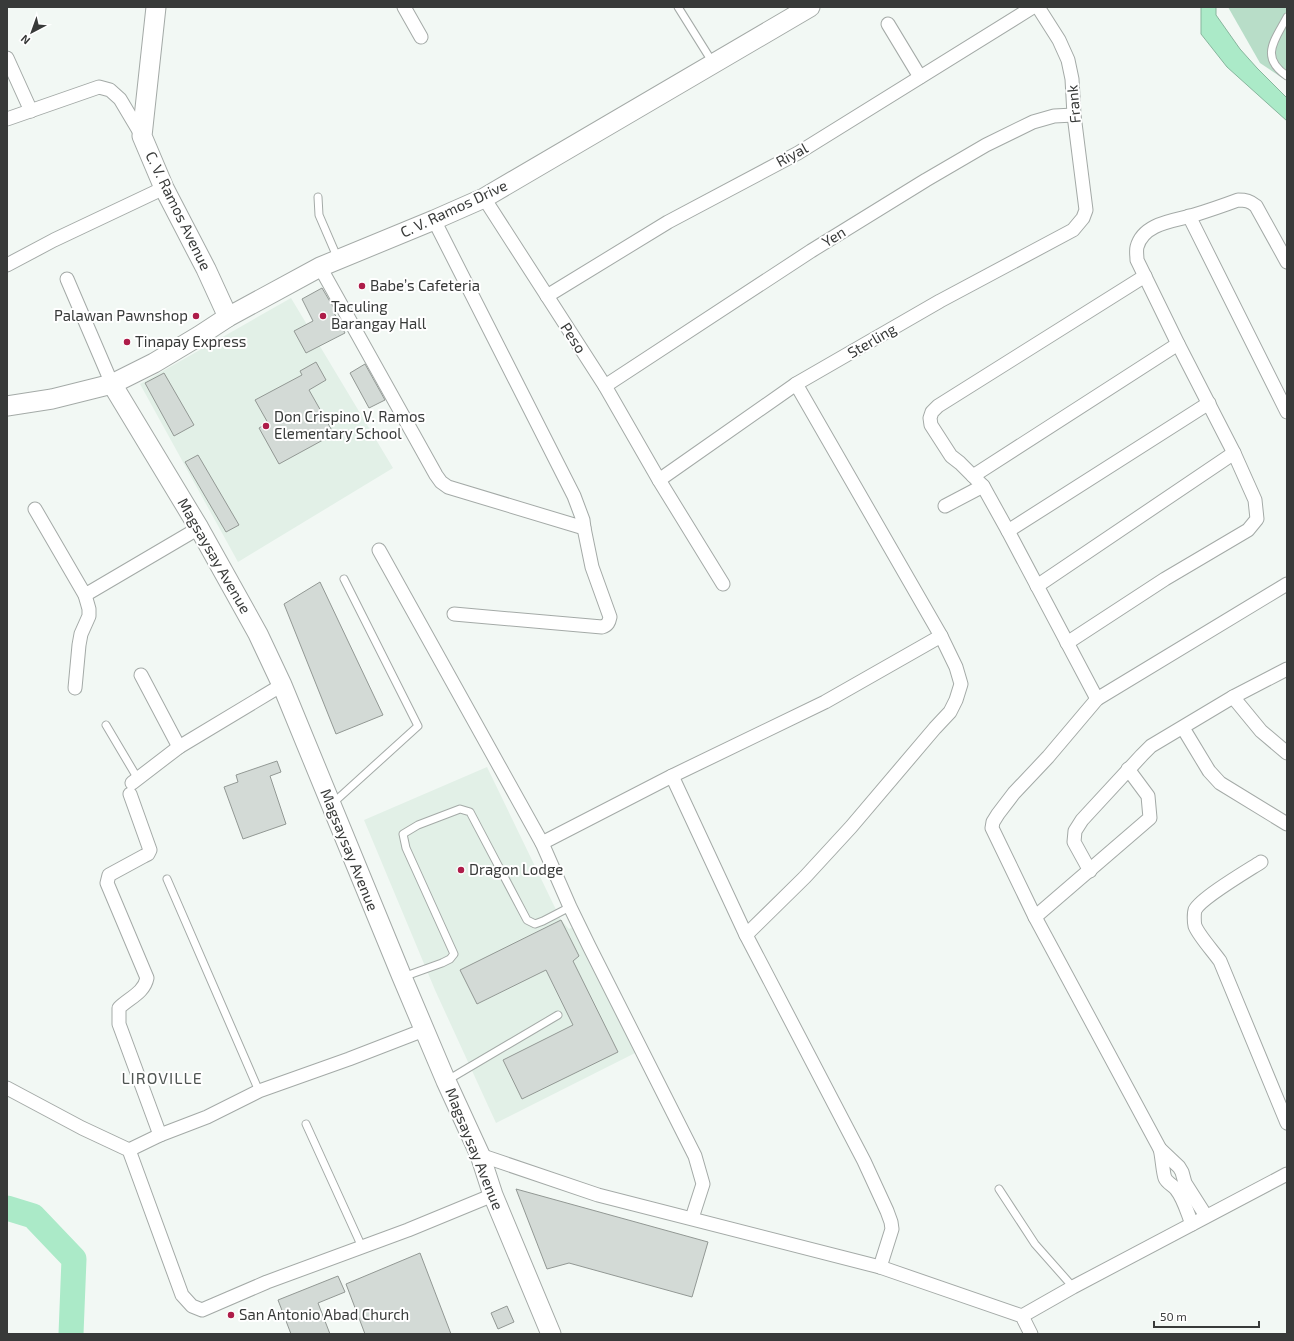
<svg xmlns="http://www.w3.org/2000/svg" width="1294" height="1341" viewBox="0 0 1294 1341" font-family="'Exo 2',sans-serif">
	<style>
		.built { fill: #e2f0e7 }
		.green { fill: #b8ddc8 }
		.water { fill: #abeac8; stroke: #88b59d }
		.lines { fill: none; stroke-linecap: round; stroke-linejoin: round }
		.river { stroke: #abeac8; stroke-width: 25 }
		.building { fill: #d3dad6; stroke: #929894 }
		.lane-casing { stroke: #a4aaa7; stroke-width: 9 }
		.street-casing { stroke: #a4aaa7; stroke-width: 15 }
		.secondary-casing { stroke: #a4aaa7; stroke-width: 21 }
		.lane { stroke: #fff; stroke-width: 7 }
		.street { stroke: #fff; stroke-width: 13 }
		.secondary { stroke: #fff; stroke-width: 19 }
		.poi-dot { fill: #ae1c49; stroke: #fff; stroke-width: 1.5 }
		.labels { text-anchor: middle; stroke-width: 4; stroke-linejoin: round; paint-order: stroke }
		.street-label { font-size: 15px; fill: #383a39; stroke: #fff }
		.poi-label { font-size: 15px; fill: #383a39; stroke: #fff; text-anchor: start }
		.neighbourhood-label { font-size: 16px; letter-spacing: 1px; fill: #505653; stroke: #fff }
	</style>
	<rect width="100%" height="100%" fill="#f2f8f4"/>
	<g class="built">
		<polygon points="291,298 393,468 238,562 140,384"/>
		<polygon points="487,767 561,920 569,929 580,924 645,1048 496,1123 435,990 364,820"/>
	</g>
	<polygon class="green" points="1228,7 1287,7 1287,81 1260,63"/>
	<polygon class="water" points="1201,7 1216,7 1216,15 1240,49 1257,68 1287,98 1287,121 1227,67 1201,34"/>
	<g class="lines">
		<polyline class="river" points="7,1208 33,1216 74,1259 71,1334"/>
	</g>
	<g class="building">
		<polygon points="322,288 335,310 333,311 345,333 306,353 294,331 313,321 302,299"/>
		<polygon points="316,362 326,380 309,390 334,434 279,464 259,428 268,423 255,400 302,375 300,371"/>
		<polygon points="365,364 385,400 369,408 350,373"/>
		<polygon points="164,373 194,425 174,436 145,383"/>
		<polygon points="198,455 239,525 226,532 185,462"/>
		<polygon points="320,582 383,715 336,734 284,604"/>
		<polygon points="277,761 281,772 270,776 286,824 243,839 224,787 238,782 236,775"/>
		<polygon points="561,920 579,956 573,961 618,1052 522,1099 503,1060 573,1025 546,970 477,1004 460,970"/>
		<polygon points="516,1189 708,1242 692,1297 569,1263 547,1269"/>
		<polygon points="420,1253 451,1334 365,1334 346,1284"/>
		<polygon points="338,1276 345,1292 318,1303 330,1334 291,1334 278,1300"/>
		<polygon points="507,1306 514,1322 498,1329 491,1313"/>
	</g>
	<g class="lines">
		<g class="lane-casing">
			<g id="lane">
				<polyline points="678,7 713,63"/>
				<path d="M1287,17c-12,23 -28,40 0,59"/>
				<polyline points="318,197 319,215 338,259"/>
				<polyline points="106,725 138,779"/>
				<polyline points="332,804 418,726 344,579"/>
				<polyline points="167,879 259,1091"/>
				<polyline points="403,977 442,963 450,959 454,954 406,848 403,834 418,825 460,809 470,812 527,920 535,924 543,921 570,907"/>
				<polyline points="446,1081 558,1015"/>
				<polyline points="306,1124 362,1247"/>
				<polyline points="999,1189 1035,1244 1073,1287"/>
			</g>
		</g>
		<g class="street-casing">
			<g id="street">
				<polyline points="404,7 421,37"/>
				<polyline points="888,24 920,77"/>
				<polyline points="7,58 31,111"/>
				<polyline points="7,119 99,87 110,90 120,99 142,136"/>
				<polyline points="484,198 605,386 659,480 723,584"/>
				<polyline points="1189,216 1287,412"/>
				<polyline points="7,265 54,240 164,188"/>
				<polyline points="320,267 436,475 441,482 448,487 584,528 583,520 574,496 434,220"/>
				<polyline points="67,279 112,384"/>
				<polyline points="547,296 668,222 798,153 1033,7"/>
				<polyline points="796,384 941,636 956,667 961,684 956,700 950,712 935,728 851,827 805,877 746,935 864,1161 887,1211 891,1222 892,1229 880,1267"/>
				<polyline points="605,386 811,251 926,180 986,145 1033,122 1054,116 1074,115"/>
				<polyline points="973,476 1178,344"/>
				<polyline points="659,480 796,384 940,301 1073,230 1083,218 1086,210 1074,115 1072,79 1068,60 1059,40 1038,7"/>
				<polyline points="945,506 983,486"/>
				<polyline points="35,509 85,595 199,528"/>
				<polyline points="1008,531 1209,403"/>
				<polyline points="379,550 542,843 570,907 589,946 695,1156 703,1184 692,1218"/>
				<polyline points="1037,586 1234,453"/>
				<path d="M454,614l148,13c6,-2 7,-5 8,-10l-18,-50 -8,-39"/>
				<path d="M1067,643l98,-64 83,-49 9,-11 -2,-19 -21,-47 -56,-109 -41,-84c0,-4 -1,-9 0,-13 6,-23 35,-26 54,-31 16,-5 31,-10 47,-16 8,0 12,1 18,6l31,56"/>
				<polyline points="141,675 179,747"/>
				<polyline points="75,688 79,645 81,634 89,616 89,609 85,595"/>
				<polyline points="1233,697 1261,731 1287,753"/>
				<polyline points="1097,699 1008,531 983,486 960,463 951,456 931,425 930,418 932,412 938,406 1145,276"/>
				<polyline points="1183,728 1209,771 1220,783 1287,824"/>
				<polyline points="672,776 746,935"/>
				<polyline points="132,783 179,747 282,685"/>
				<path d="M130,794l20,56 -2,4 -4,2 -35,19 -2,8 40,95c-3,15 -18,20 -28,30v16l41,111"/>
				<polyline points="542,843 672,776 825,702 941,636"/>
				<path d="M1261,862c-14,9 -60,36 -66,48 -1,3 -1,12 0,16 4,10 18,25 25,35l67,162"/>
				<polyline points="1090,871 1074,842 1075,831 1082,820 1142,755 1151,746 1233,697 1287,669"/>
				<polyline points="1035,917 1150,818 1148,796 1128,769"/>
				<polyline points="7,1088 82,1128 129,1150 182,1295 192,1306 202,1310 267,1282 408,1230 493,1195"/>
				<path d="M1160,1149c2,6 3,25 5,29 2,5 8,7 11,11 8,10 11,23 16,35"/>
				<polyline points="129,1150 160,1135 207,1117 259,1091 349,1059 424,1030"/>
				<polyline points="480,1155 598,1195 880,1267 1022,1316 1031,1334"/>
				<polyline points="1206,1216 1185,1183 1182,1172 1179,1167 1160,1149 1035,917 992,828 993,822 998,814 1014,793 1048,757 1097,699 1287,584"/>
				<polyline points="1022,1316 1073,1287 1287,1174"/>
			</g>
		</g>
		<g class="secondary-casing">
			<g id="secondary">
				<polyline points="156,7 142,136 164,188 206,269 228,317"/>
				<polyline points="112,384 199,528 258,634 282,685 402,977 446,1081 480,1155 493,1195 551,1334"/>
				<polyline points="7,406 52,399 112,384 154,363 199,336 228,317 320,267 434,220 484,198 810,7"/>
			</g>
		</g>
		<use href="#lane" class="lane"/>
		<use href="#street" class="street"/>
		<use href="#secondary" class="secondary"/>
	</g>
	<g class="poi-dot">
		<circle cx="362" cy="286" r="4"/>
		<circle cx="196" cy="316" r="4"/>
		<circle cx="323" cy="316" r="4"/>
		<circle cx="127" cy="342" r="4"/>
		<circle cx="266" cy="426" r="4"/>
		<circle cx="461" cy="870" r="4"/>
		<circle cx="231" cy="1315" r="4"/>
	</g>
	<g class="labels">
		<g class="street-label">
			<text transform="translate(1074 104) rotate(-95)" y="5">Frank</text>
			<text transform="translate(792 155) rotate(-29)" y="5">Riyal</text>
			<text transform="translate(454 209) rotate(-25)" y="5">C. V. Ramos Drive</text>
			<text transform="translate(178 211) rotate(64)" y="5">C. V. Ramos Avenue</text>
			<text transform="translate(834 237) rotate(-32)" y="5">Yen</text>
			<text transform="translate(573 338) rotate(57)" y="5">Peso</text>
			<text transform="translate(872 341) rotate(-30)" y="5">Sterling</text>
			<text transform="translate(214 556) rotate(60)" y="5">Magsaysay Avenue</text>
			<text transform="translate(349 850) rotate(68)" y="5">Magsaysay Avenue</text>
			<text transform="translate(474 1149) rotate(68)" y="5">Magsaysay Avenue</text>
		</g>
		<g class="poi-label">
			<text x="370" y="291">Babe’s Cafeteria</text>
			<text x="331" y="312">Taculing<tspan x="331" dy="17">Barangay Hall</tspan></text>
			<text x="188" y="321" text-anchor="end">Palawan Pawnshop</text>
			<text x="135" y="347">Tinapay Express</text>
			<text x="274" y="422">Don Crispino V. Ramos<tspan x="274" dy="17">Elementary School</tspan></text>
			<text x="469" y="875">Dragon Lodge</text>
			<text x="239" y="1320">San Antonio Abad Church</text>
		</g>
		<g class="neighbourhood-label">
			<text x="162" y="1084">LIROVILLE</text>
		</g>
	</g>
	<rect width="1294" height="1341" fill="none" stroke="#383a39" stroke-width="16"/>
	<g transform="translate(32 32) rotate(221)" stroke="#ffffff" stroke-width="3" paint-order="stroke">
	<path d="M0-3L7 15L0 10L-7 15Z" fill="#383a39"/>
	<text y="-6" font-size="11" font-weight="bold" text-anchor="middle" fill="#383a39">N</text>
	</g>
	<path d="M1154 1321v6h105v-6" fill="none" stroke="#383a39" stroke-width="2"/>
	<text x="1160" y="1321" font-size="12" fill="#383a39" stroke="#ffffff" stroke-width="3" paint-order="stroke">50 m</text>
</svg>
